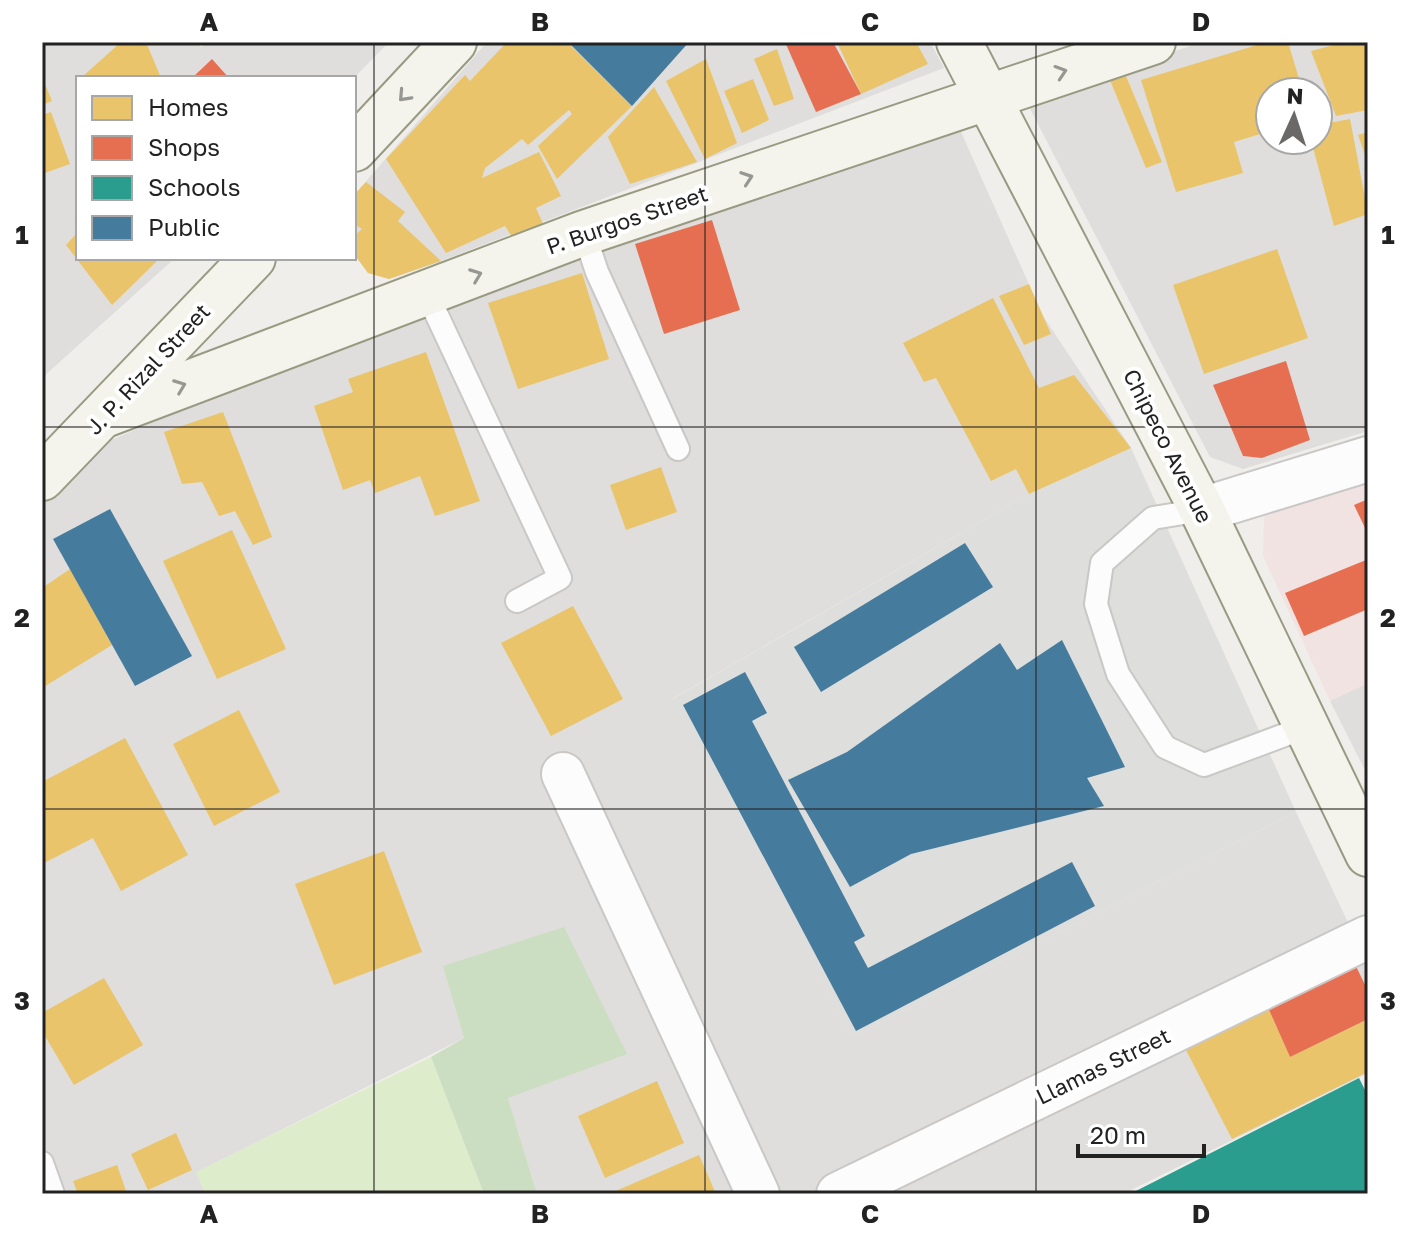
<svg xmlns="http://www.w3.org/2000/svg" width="1410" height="1236" viewBox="0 0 1410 1236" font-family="'Golos Text',sans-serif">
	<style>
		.residential { fill: #dfdedc; fill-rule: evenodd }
		.commercial { fill: #f1e3e1 }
		.religious { fill: #dededc }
		.grass { fill: #ddeccb }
		.forest { fill: #cbdec1 }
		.homes { fill: #e9c46a }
		.shops { fill: #e76f51 }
		.schools { fill: #2a9d8f }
		.public { fill: #457b9d }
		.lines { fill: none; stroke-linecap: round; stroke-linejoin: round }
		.service-casing { stroke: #c9c8c7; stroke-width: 26 }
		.minor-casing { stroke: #c9c8c7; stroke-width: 46 }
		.tertiary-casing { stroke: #c9c8c7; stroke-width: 48 }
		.secondary-casing { stroke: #999a82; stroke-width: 48 }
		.service { stroke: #fdfcfc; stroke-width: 22 }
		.minor { stroke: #fdfcfc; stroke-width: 42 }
		.tertiary { stroke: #fdfcfc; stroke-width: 44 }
		.secondary { stroke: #f4f4ed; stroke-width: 44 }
		.oneway { stroke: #969692 }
		.grid { fill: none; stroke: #222; stroke-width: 2; stroke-opacity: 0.55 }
		.labels { text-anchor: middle; stroke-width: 8; stroke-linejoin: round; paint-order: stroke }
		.street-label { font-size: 22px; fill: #222; stroke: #fff }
		.neatline { fill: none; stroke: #222; stroke-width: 3 }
		.grid-label { font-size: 26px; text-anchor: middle; font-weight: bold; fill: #222 }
	</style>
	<rect width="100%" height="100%" fill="#f0eeeb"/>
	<g class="residential">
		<polygon points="42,42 196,42 201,47 208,42 389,42 354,78 78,78 78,258 175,258 42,378"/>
		<polygon points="487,42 930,42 944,68 441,261 389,279 368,273 354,254 354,195"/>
		<path d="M1202,42h166v389l-125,38 -33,-12 -184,-356zM1270,92h48v48h-48z"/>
		<polygon points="954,116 1043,316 1131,448 1029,494 672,699 853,1036 1296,812 1368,965 1368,1073 1123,1194 537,1194 508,1098 444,967 464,1038 197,1172 205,1194 42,1194 42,505 102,444 188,407"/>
		<polygon points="1368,683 1368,776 1330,701"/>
	</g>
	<polygon class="commercial" points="1368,480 1368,683 1330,701 1263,556 1264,512"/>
	<polygon class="religious" points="1131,448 1296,812 853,1036 671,700 1029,494"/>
	<polygon class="grass" points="431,1057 484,1194 205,1194 196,1172"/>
	<polygon class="forest" points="564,927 627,1054 508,1098 537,1194 484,1194 431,1057 464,1038 443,966"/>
	<g class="homes">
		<polygon points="121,42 146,42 161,78 81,78"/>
		<polygon points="507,42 567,42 632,106 557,179 538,146 572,114 569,110 528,145 522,139 485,168 482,178 539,152 561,196 536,208 544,226 512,237 505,226 446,253 386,159 465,75 470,81"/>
		<polygon points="837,42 916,42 928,64 861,94"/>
		<polygon points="1267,42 1288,42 1303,92 1270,92 1270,131 1234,142 1243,173 1176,192 1141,80"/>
		<polygon points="1345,42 1368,42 1368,110 1336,116 1311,51"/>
		<polygon points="777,49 794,99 774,106 754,59"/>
		<polygon points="706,59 737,143 705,159 666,81"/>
		<polygon points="1126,76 1162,162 1146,168 1110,80"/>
		<polygon points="42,77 52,101 42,105"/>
		<polygon points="753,79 769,120 742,133 724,91"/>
		<polygon points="654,87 697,162 630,184 608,137"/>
		<polygon points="51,112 70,164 42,174 42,115"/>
		<polygon points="1350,119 1368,214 1334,226 1311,140 1318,140 1318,125"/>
		<polygon points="1368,132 1368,163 1358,135"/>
		<polygon points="366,182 405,212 398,221 441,261 389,279 368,273 354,254 354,236 362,229 354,224 354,195"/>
		<polygon points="78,232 78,258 160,258 112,305 66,245"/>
		<polygon points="1277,249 1308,338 1204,374 1173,285"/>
		<polygon points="582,273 609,359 518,389 488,303"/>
		<polygon points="1029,284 1051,334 1024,345 999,296"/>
		<polygon points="993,298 1039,388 1074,375 1131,448 1029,494 1016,469 991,481 936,378 924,382 903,343"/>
		<polygon points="426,352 480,501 435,516 420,476 375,493 370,480 343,490 314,406 353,392 348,379"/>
		<polygon points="223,412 272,537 253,545 235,511 219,516 202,482 182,484 164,432"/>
		<polygon points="661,467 677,512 626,530 610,485"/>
		<polygon points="232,530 286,649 217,679 163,561"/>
		<polygon points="70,569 112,645 42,688 42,588"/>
		<polygon points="573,606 623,699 551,736 501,643"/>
		<polygon points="239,710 280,792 214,826 173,744"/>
		<polygon points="125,738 188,855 121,891 93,838 42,864 42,782"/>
		<polygon points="384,851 422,952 334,985 295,884"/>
		<polygon points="104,978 143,1045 74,1085 42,1031 42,1013"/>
		<polygon points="1266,1003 1290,1057 1368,1019 1368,1072 1232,1139 1186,1050"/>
		<polygon points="657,1081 684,1143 605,1178 578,1116"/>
		<polygon points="176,1133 192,1170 148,1190 131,1154"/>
		<polygon points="699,1155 716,1194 609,1194 618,1190"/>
		<polygon points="117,1165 127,1194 78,1194 73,1181"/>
	</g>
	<g class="shops">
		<polygon points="785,42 833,42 861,94 816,112"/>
		<polygon points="212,59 229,78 192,78"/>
		<polygon points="712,220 740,310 664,334 635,244"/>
		<polygon points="1286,361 1310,440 1262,458 1243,456 1213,385"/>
		<polygon points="1368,499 1368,534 1354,505"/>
		<polygon points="1366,560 1368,609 1304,636 1285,593"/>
		<polygon points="1352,958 1368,991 1368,1019 1290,1057 1266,1003"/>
	</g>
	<polygon class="schools" points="1359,1078 1368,1096 1368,1194 1130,1194"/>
	<g class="public">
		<polygon points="568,42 689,42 632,106"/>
		<polygon points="110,509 192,656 135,686 53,539"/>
		<polygon points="965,543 993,587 821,692 794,647"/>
		<polygon points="1062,640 1125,767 1087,778 1104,806 911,854 850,887 788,780 847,752 1000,643 1017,670"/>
		<polygon points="745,672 767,713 752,721 865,936 854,942 868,968 1072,862 1095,906 856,1031 683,705"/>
	</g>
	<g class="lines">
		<g class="service-casing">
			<g id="service">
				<polyline points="584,233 597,272 678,449"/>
				<polyline points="427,294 560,578 517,601"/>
				<polyline points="1202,510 1153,518 1102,563 1096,604 1118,674 1165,747 1204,765 1306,727"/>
				<polyline points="42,1163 53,1194"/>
			</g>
		</g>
		<g class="minor-casing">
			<g id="minor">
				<polyline points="563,774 758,1194"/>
				<polyline points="838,1194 1368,937"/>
			</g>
		</g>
		<g class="tertiary-casing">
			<polyline id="tertiary" points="1202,510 1368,459"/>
		</g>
		<g class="secondary-casing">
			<g id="secondary">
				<polyline points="959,42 1202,510 1368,854"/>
				<polyline points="354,149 454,42"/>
				<polyline points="107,414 584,233 1153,42"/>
				<polyline points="42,478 253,258"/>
			</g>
		</g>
		<use href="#service" class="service"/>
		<use href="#minor" class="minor"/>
		<use href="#tertiary" class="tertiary"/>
		<use href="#secondary" class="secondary"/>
	</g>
	<defs><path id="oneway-chevron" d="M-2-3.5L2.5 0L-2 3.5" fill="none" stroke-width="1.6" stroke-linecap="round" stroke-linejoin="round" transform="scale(2)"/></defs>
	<g class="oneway">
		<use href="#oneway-chevron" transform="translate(1061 72) rotate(-18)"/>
		<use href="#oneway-chevron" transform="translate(404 96) rotate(133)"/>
		<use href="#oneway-chevron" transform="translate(747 178) rotate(-19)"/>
		<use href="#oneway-chevron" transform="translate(476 275) rotate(-21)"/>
		<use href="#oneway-chevron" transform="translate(180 386) rotate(-21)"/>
	</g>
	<path class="grid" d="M374,42v1152M705,42v1152M1036,42v1152M42,427h1326M42,809h1326"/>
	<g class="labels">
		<g class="street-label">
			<text transform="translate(627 220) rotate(-19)" y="8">P. Burgos Street</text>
			<text transform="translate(148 369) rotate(-47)" y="8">J. P. Rizal Street</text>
			<text transform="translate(1168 446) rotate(63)" y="8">Chipeco Avenue</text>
			<text transform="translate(1103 1066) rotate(-26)" y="8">Llamas Street</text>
		</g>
	</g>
	<rect width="1410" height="1236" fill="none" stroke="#ffffff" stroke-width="88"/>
	<rect x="76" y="76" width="280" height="184" fill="#ffffff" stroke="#a7a7a7" stroke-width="2"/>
	<rect x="92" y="96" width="40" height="24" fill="#e9c46a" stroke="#a7a7a7" stroke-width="2"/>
	<text x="148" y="116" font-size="24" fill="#222222">Homes</text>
	<rect x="92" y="136" width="40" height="24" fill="#e76f51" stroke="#a7a7a7" stroke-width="2"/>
	<text x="148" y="156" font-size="24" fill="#222222">Shops</text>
	<rect x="92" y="176" width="40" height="24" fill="#2a9d8f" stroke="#a7a7a7" stroke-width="2"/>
	<text x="148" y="196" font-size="24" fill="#222222">Schools</text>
	<rect x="92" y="216" width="40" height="24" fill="#457b9d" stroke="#a7a7a7" stroke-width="2"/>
	<text x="148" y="236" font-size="24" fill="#222222">Public</text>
	<g transform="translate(1294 116) rotate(3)"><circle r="38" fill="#ffffff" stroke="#a7a7a7" stroke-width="2"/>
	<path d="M0-6L14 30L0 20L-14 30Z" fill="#6a6968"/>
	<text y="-12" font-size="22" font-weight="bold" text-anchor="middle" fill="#222222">N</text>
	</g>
	<path d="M1078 1144v12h126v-12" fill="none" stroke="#222222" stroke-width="4"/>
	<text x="1090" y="1144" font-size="24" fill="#222222" stroke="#ffffff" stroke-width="6" paint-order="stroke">20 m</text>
	<rect x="44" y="44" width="1322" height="1148" class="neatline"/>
	<g class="grid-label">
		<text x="209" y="31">A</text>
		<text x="540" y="31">B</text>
		<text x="870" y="31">C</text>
		<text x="1201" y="31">D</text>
		<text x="22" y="244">1</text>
		<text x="1388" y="244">1</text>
		<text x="22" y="627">2</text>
		<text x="1388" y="627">2</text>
		<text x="22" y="1010">3</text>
		<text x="1388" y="1010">3</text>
		<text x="209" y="1223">A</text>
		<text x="540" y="1223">B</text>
		<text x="870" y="1223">C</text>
		<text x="1201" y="1223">D</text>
	</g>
</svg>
